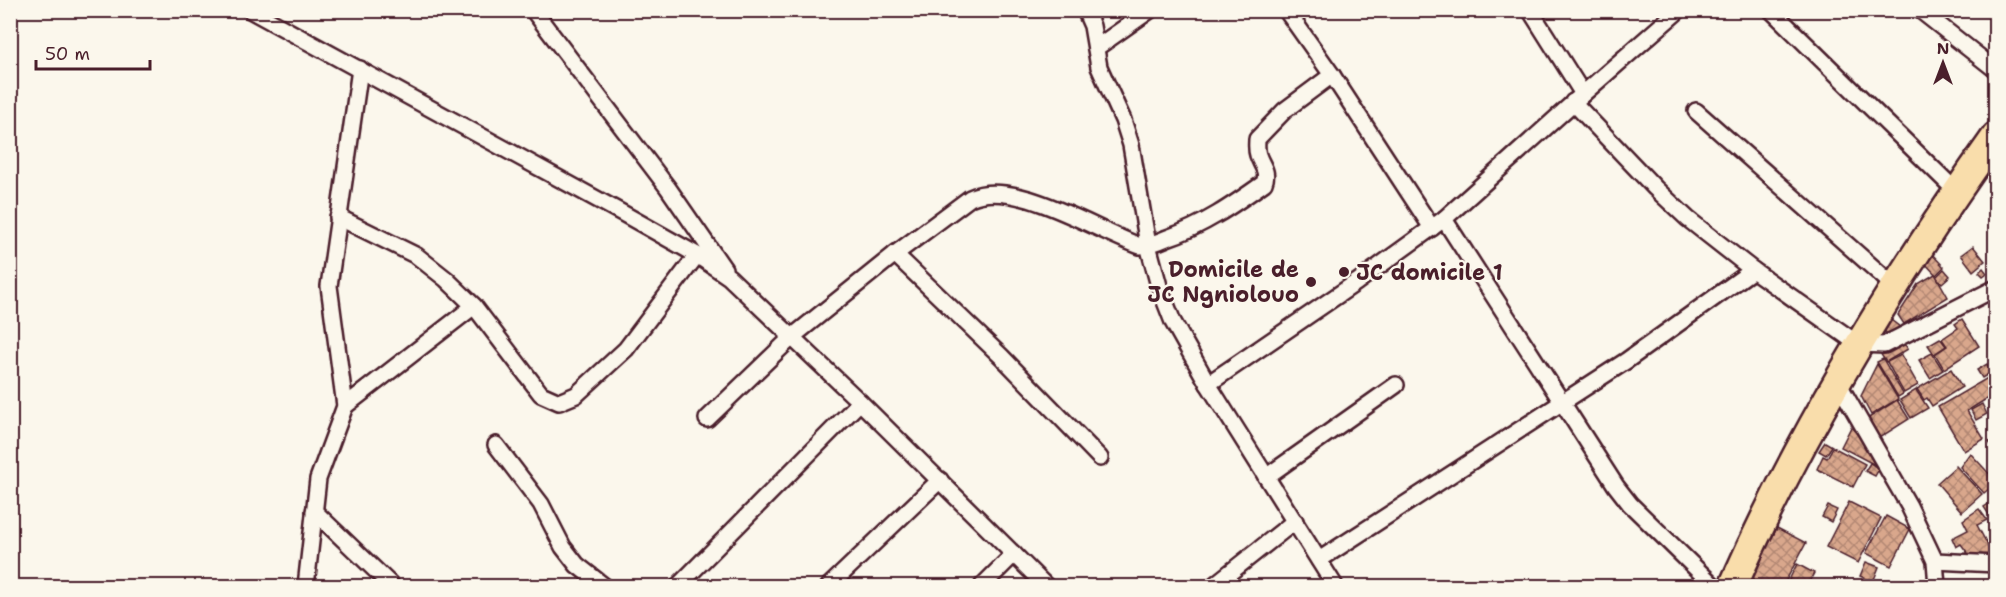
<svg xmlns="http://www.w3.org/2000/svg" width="2006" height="597" viewBox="0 0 2006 597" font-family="'Shantell Sans',sans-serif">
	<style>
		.building { fill: url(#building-cross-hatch); stroke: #4a1f2b; stroke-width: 1.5 }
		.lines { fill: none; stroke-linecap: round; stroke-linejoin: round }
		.street-casing { stroke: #4a1f2b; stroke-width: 20 }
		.highway-casing { stroke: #4a1f2b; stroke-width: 32 }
		.street { stroke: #fbf7ec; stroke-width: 15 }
		.highway { stroke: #f9ddab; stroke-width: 27 }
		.poi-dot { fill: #4a1f2b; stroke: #fbf7ec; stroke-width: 2 }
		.labels { text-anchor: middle; stroke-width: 4.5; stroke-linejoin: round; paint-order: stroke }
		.poi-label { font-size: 22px; font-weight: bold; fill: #4a1f2b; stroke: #fbf7ec; text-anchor: end }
	</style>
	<defs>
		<pattern id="building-cross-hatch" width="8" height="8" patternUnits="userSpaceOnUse" patternTransform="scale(1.5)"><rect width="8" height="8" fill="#d9a78c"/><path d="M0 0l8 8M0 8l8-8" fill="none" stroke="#b28773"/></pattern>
	</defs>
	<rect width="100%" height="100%" fill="#fbf7ec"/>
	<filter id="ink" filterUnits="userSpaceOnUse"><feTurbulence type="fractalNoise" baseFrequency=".0167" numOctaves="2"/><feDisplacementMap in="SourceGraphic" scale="12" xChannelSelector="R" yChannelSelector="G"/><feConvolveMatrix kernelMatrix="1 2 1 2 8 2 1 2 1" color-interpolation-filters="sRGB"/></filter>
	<g filter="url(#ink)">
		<g class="building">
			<polygon points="1973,246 1985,261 1973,271 1961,255"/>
			<polygon points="1931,253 1944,267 1936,275 1923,261"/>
			<polygon points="1983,268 1987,273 1983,276 1979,272"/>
			<polygon points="1944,269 1950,276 1942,283 1936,277"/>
			<polygon points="1935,274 1948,297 1904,324 1898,315 1918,284"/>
			<polygon points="1962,319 1979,346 1944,369 1935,354 1947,346 1942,339 1958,328 1955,324"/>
			<polygon points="1891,320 1900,327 1889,335 1883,330"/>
			<polygon points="1940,338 1946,346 1934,354 1928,345"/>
			<polygon points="1902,340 1908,349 1886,362 1880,353"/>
			<polygon points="1932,353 1943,370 1930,378 1919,360"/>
			<polygon points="1901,355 1918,385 1904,393 1887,362"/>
			<polygon points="1883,359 1903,394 1898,397 1877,362"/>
			<polygon points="1877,364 1898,399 1871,415 1861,396"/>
			<polygon points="1987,364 1992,372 1982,378 1977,370"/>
			<polygon points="1951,369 1962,387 1932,406 1927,398 1924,400 1917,389"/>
			<polygon points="1996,373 1996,393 1967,411 1984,439 1964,451 1938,407"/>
			<polygon points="1916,390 1928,408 1911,418 1900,400"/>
			<polygon points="1897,400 1909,419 1879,438 1867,419"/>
			<polygon points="1982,404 1987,414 1976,420 1971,410"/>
			<polygon points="1851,427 1874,454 1872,459 1881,464 1879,467 1841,447"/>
			<polygon points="1996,439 1996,452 1989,442"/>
			<polygon points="1825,442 1832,446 1826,455 1819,451"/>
			<polygon points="1833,447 1865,464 1853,487 1817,469 1823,456 1827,458"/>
			<polygon points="1970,453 1996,481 1996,483 1984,493 1960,467"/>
			<polygon points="1870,463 1879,469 1875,476 1865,471"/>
			<polygon points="1956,466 1982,494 1962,512 1937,483"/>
			<polygon points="1996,490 1996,519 1993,521 1984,507 1993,501 1989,494"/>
			<polygon points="1849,502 1881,518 1858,563 1826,547"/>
			<polygon points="1828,506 1837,510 1831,522 1822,517"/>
			<polygon points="1979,509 1987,520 1977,525 1993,555 1969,555 1961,544 1956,547 1952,538 1968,530 1963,520"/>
			<polygon points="1886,516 1910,529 1891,566 1866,553"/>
			<polygon points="1777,528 1806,543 1783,586 1751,586 1747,585"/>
			<polygon points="1866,562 1879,567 1873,582 1860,576"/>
			<polygon points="1797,564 1814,573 1807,586 1792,586 1787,584"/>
			<polygon points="1889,580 1921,586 1888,586"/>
		</g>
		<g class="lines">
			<g class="street-casing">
				<g id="street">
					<polyline points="250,10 624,214 697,255 729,277 860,402 1046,586"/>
					<polyline points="533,10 668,188 724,269"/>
					<polyline points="1085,10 1092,26 1099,67 1123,120 1131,145 1148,245 1159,286 1173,322 1208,384 1335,586"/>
					<polyline points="1286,10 1332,75 1432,228"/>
					<polyline points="1530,10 1583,94"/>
					<polyline points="1771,10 1956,191"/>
					<polyline points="1920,10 1996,70"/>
					<polyline points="1096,48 1150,10"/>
					<polyline points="1573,102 1655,188 1688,219 1753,270 1858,344 1884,345 1996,288"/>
					<polyline points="1696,111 1894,286"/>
					<polyline points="338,217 417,256 446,279 474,306 541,394 559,402 576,395 626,349 697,255"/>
					<polyline points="1444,219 1616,486 1630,504 1714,586"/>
					<polyline points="895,254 1002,357 1100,458"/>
					<polyline points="1837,381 1909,506 1935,561 1937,586"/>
					<polyline points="1208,384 1357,282 1444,219 1583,94 1679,10"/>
					<polyline points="345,406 474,306"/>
					<path d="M707,419l85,-82 103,-83 75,-56c44,-21 126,33 170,48 10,-1 18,-4 27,-8 36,-12 66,-33 97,-55 5,-12 -3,-18 -6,-28 -2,-6 -1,-11 -1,-16l28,-29 47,-35"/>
					<polyline points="496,445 541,504 563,547 577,565 604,586"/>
					<polyline points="1266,477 1396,385"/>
					<polyline points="314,511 392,586"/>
					<polyline points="1319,560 1626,361 1753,270"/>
					<polyline points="1935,561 1996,564"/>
					<polyline points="306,586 318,479 345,406 329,286 360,69"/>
					<polyline points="678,586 860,402"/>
					<polyline points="829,586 940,480"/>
					<polyline points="982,586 1014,554"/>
					<polyline points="1213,586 1295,521"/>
				</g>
			</g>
			<g class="highway-casing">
				<path id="highway" d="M1733,586c70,-159 162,-308 263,-450"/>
			</g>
			<use href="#street" class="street"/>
			<use href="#highway" class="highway"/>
		</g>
	</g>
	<g class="poi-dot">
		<circle cx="1344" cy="272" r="6"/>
		<circle cx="1311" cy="282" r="6"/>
	</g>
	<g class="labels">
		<g class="poi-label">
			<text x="1299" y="277">Domicile de<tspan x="1299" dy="25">JC Ngniolouo</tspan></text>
			<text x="1356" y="280" text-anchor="start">JC domicile 1</text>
		</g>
	</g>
	<rect width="2006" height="597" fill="none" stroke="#fbf7ec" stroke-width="36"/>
	<rect x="18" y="18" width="1970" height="561" fill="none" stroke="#4a1f2b" stroke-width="2" filter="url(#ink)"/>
	<g transform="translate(1943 63)" stroke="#fbf7ec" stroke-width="4.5" paint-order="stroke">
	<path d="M0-4.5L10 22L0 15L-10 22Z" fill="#4a1f2b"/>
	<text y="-9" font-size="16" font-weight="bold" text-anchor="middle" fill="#4a1f2b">N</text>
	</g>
	<path d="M36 60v9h114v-9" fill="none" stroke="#4a1f2b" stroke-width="3"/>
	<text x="45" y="60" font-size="18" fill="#4a1f2b" stroke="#fbf7ec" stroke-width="4.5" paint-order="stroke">50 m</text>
</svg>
